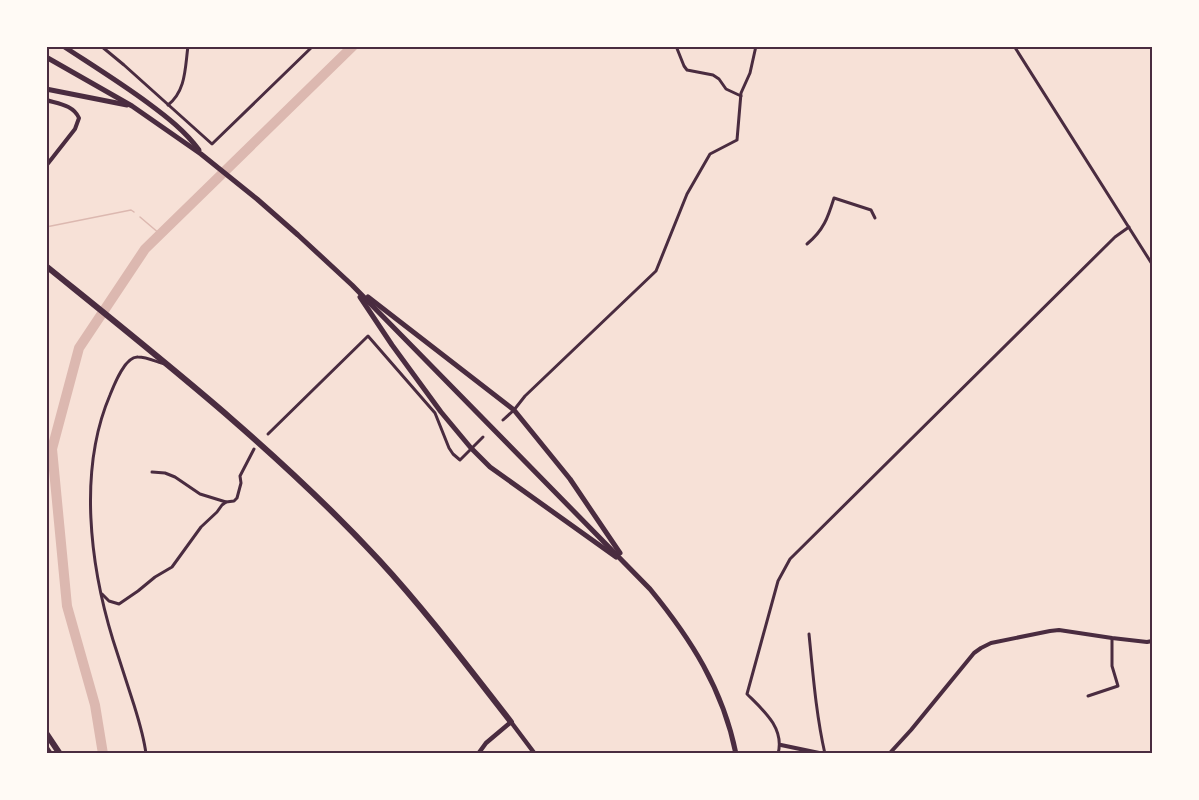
<svg xmlns="http://www.w3.org/2000/svg" width="1199" height="800" viewBox="0 0 1199 800" font-family="'Space Grotesk',sans-serif">
	<style>
		.lines { fill: none; stroke-linecap: round; stroke-linejoin: round }
		.stream { stroke: #dcb8b0; stroke-width: 1.5 }
		.river { stroke: #dcb8b0; stroke-width: 10 }
		.minor { stroke: #4a2c40; stroke-width: 3 }
		.tertiary { stroke: #4a2c40; stroke-width: 4 }
		.secondary { stroke: #4a2c40; stroke-width: 4.5 }
		.primary { stroke: #4a2c40; stroke-width: 5 }
		.motorway { stroke: #4a2c40; stroke-width: 6 }
		.neatline { fill: none; stroke: #4a2c40; stroke-width: 2 }
	</style>
	<rect width="100%" height="100%" fill="#f7e1d7"/>
	<g class="lines">
		<g class="stream">
			<polyline points="140,217 160,234"/>
			<polyline points="46,227 131,210 134,212"/>
		</g>
		<polyline class="river" points="103,754 95,705 67,606 52,449 79,348 145,249 353,46"/>
		<g class="minor">
			<polyline points="101,46 124,65 212,144 313,46"/>
			<polyline points="676,46 684,66 687,70 713,75 719,79 726,89 741,96"/>
			<polyline points="1014,46 1152,264"/>
			<path d="M168,105c18,-14 17,-37 20,-59"/>
			<path d="M807,244c17,-14 21,-27 27,-46l37,12 4,8"/>
			<polyline points="503,420 514,410 525,396 656,271 687,194 710,154 737,140 741,93 750,73 756,46"/>
			<polyline points="268,434 368,336 435,413 449,448 453,454 460,460 483,437"/>
			<polyline points="152,472 165,473 175,477 200,494 226,502"/>
			<polyline points="102,594 109,601 119,604 138,591 155,577 172,567 201,527 217,512 222,505 226,502 234,501 237,498 241,483 240,476 254,449"/>
			<path d="M809,634c4,40 7,80 16,120"/>
			<polyline points="1088,696 1118,686 1112,666 1112,638"/>
			<path d="M146,754c-2,-17 -7,-33 -12,-49 -7,-21 -14,-43 -21,-65 -23,-75 -35,-170 -3,-245 4,-10 15,-39 28,-38 9,0 19,5 27,7"/>
			<path d="M778,754c7,-26 -15,-44 -31,-60l31,-113 12,-22 325,-322 14,-10"/>
		</g>
		<g class="tertiary">
			<path d="M46,100c13,4 27,5 33,18l-4,11 -29,37"/>
			<polyline points="781,745 824,754"/>
			<polyline points="889,754 911,730 974,653 981,648 991,643 1050,631 1059,630 1112,638 1147,642 1152,641"/>
		</g>
		<polyline class="secondary" points="478,754 486,743 511,722 535,754"/>
		<g class="primary">
			<path d="M63,46c29,19 58,37 85,57 19,14 37,28 51,47"/>
			<path d="M46,57l86,49 69,48 56,45 41,36 54,50 298,304c41,50 73,100 86,165"/>
			<polyline points="46,89 127,105"/>
			<polyline points="360,297 392,345 441,412 471,448 490,467 616,557"/>
			<polyline points="368,297 514,410 570,479 620,553"/>
		</g>
		<g class="motorway">
			<path d="M46,266c115,93 232,185 333,294 47,51 89,107 132,162"/>
			<polyline points="46,733 60,754"/>
			<polyline points="46,748 50,754"/>
		</g>
	</g>
	<rect width="1199" height="800" fill="none" stroke="#fffaf5" stroke-width="96"/>
	<rect x="48" y="48" width="1103" height="704" class="neatline"/>
</svg>
